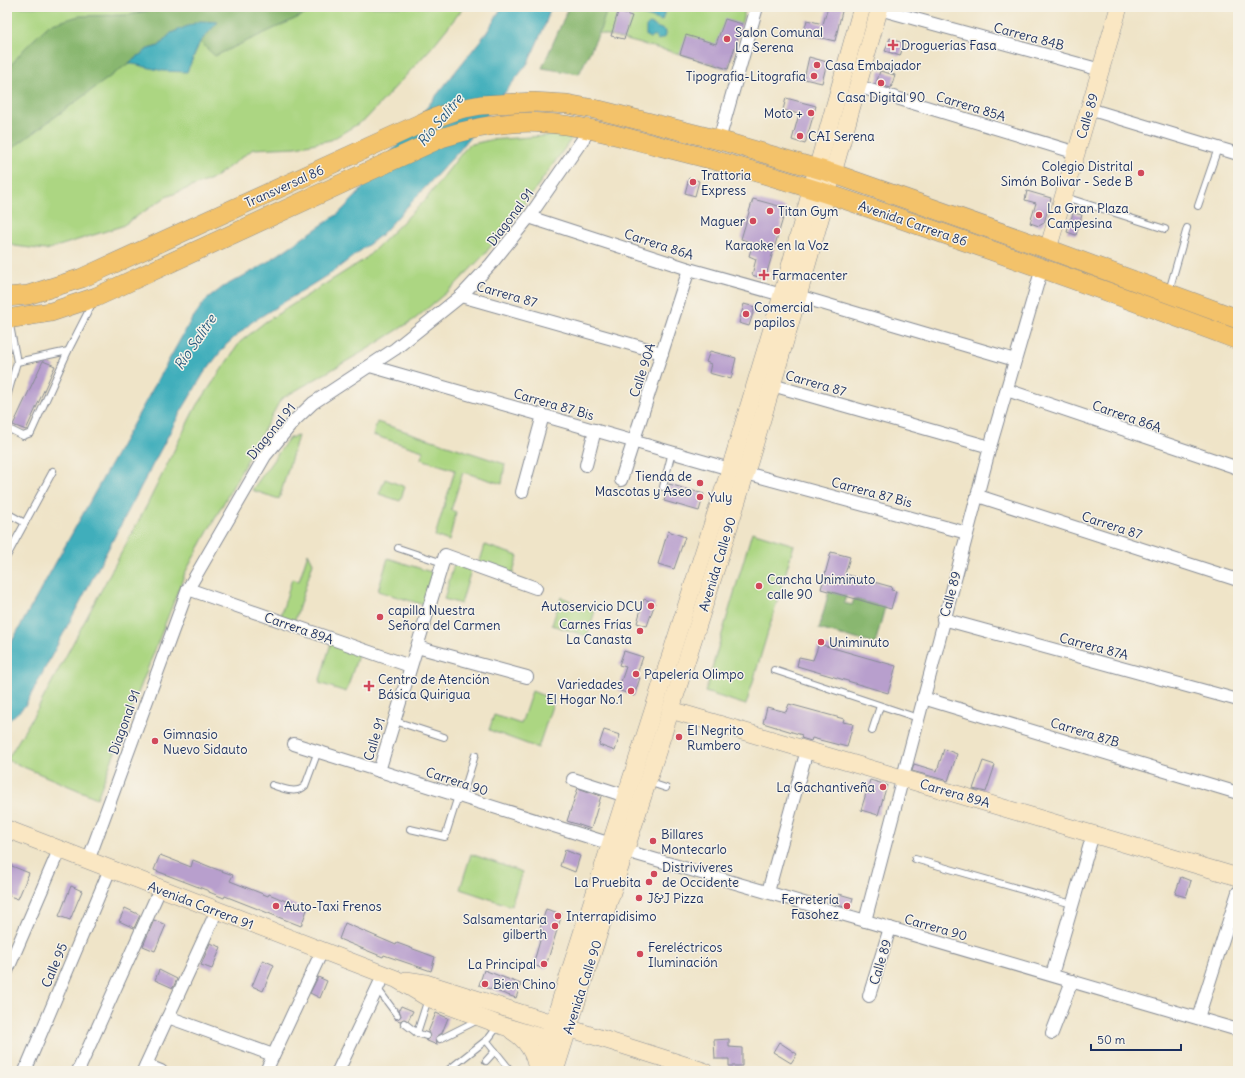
<svg xmlns="http://www.w3.org/2000/svg" width="1245" height="1078" viewBox="0 0 1245 1078" font-family="Delius,sans-serif">
	<style>
		.green { fill: #acd682; stroke: #648270 }
		.forest { fill: #89b770; stroke: #527367 }
		.water { fill: #3faebb; stroke: #2d6e8c }
		.building { fill: #b89fcd }
		.lines { fill: none; stroke-linecap: round; stroke-linejoin: round }
		.lane-casing { stroke: #858a93; stroke-width: 8 }
		.street-casing { stroke: #858a93; stroke-width: 14 }
		.secondary-casing { stroke: #858a93; stroke-width: 18 }
		.primary-casing { stroke: #858a93; stroke-width: 20 }
		.lane { stroke: #fff; stroke-width: 6 }
		.street { stroke: #fff; stroke-width: 12 }
		.secondary { stroke: #fae7c3; stroke-width: 17 }
		.primary { stroke: #f3c26a; stroke-width: 19 }
		.poi-dot { fill: #d1495b; stroke: #f7f3e8; stroke-width: 1.5 }
		.labels { text-anchor: middle; stroke-width: 3; stroke-linejoin: round; paint-order: stroke }
		.poi-label { font-size: 13px; fill: #1b2f5e; stroke: #f7f3e8; text-anchor: start }
		.street-label { font-size: 13px; fill: #1b2f5e; stroke: #f7f3e8 }
		.water-label { font-size: 14px; font-style: italic; fill: #285b7f; stroke: #f7f3e8 }
	</style>
	<rect width="100%" height="100%" fill="#f7f3e8"/>
	<filter id="ink" filterUnits="userSpaceOnUse"><feTurbulence type="fractalNoise" baseFrequency=".025" numOctaves="2"/><feDisplacementMap in="SourceGraphic" scale="8" xChannelSelector="R" yChannelSelector="G"/><feConvolveMatrix kernelMatrix="1 2 1 2 8 2 1 2 1" color-interpolation-filters="sRGB"/></filter>
	<filter id="wash" filterUnits="userSpaceOnUse"><feTurbulence type="fractalNoise" baseFrequency=".012" numOctaves="4" result="noise"/><feDisplacementMap in="SourceGraphic" scale="16" xChannelSelector="R" yChannelSelector="G"/><feGaussianBlur stdDeviation="0.9" result="paint"/><feColorMatrix in="noise" values="0 0 0 0 0 0 0 0 0 0 0 0 0 0 0 0 0 1.4 0 .05"/><feComposite in="paint" operator="in"/></filter>
	<g filter="url(#wash)">
		<rect width="100%" height="100%" fill="#efe4c8"/>
		<g class="green">
			<polygon points="7,7 464,7 432,47 366,119 331,140 296,147 253,149 214,178 166,197 122,226 46,250 15,246 7,241"/>
			<polygon points="606,7 746,7 728,69 680,54 599,33"/>
			<polygon points="557,135 572,138 531,195 484,255 455,285 415,319 366,350 281,399 185,573 97,798 7,760 38,708 147,505 193,412 240,342 265,322 365,259 426,199 468,145 490,140"/>
			<polygon points="377,422 505,464 502,484 463,472 451,510 456,512 449,541 435,536 455,470 421,459 423,451 373,435"/>
			<polygon points="298,436 279,499 252,490 289,438"/>
			<polygon points="385,479 405,487 400,501 379,494"/>
			<polygon points="752,532 794,545 746,705 705,692"/>
			<polygon points="485,545 518,556 511,579 478,567"/>
			<polygon points="308,553 313,563 293,626 279,621 292,579 299,581"/>
			<polygon points="388,558 434,573 424,605 378,591"/>
			<polygon points="454,564 471,570 461,604 444,599"/>
			<polygon points="561,597 595,611 587,636 552,625"/>
			<polygon points="331,643 359,652 346,692 319,683"/>
			<polygon points="532,691 554,700 538,748 489,730 494,715 521,724"/>
			<polygon points="471,854 522,872 511,906 460,889"/>
		</g>
		<g class="forest">
			<polygon points="162,7 314,7 312,11 215,56 200,42 217,22 171,33 159,46 148,49 7,152 7,70 25,48 49,25 79,16 129,15"/>
			<polygon points="569,7 608,7 599,33 579,74 542,68"/>
			<polygon points="829,591 846,596 844,603 852,605 854,599 885,607 875,644 819,629"/>
		</g>
		<g class="water">
			<polygon points="502,7 551,7 545,25 528,63 459,151 381,235 334,271 252,322 226,345 204,373 179,415 25,706 7,722 7,650 190,322 205,301 223,287 260,267 338,214 357,195 487,32"/>
			<polygon points="619,7 666,7 662,21"/>
			<polygon points="200,21 218,22 200,42 187,72 163,71 129,63 148,49 159,46 171,33"/>
			<polygon points="649,24 654,25 656,27 666,31 664,38 658,40 655,36 650,38 646,36 646,27"/>
		</g>
		<g id="blocks">
			<g class="building">
				<polygon points="828,7 843,7 835,41 803,34 807,20 823,24"/>
				<polygon points="618,12 632,16 624,39 611,36"/>
				<polygon points="725,19 742,24 728,69 680,54 686,35 716,44"/>
				<polygon points="890,38 904,44 900,56 885,51"/>
				<polygon points="809,57 827,62 822,83 804,79"/>
				<polygon points="880,71 895,75 891,88 876,84"/>
				<polygon points="786,98 816,106 805,144 792,140 799,114 783,110"/>
				<polygon points="689,178 699,181 695,196 685,193"/>
				<polygon points="1027,191 1051,198 1044,223 1039,226 1030,223 1036,203 1025,200"/>
				<polygon points="753,199 786,208 765,279 752,275 756,259 749,256 753,243 741,239"/>
				<polygon points="1073,213 1082,215 1076,235 1067,232"/>
				<polygon points="744,304 755,307 749,326 739,323"/>
				<polygon points="710,351 736,358 731,379 709,373 711,364 706,362"/>
				<polygon points="43,361 55,366 26,430 13,425"/>
				<polygon points="669,484 704,494 699,511 664,501"/>
				<polygon points="668,531 685,537 674,569 658,564"/>
				<polygon points="831,552 850,557 845,574 892,587 891,590 896,591 891,609 821,589"/>
				<polygon points="644,599 655,603 647,626 637,623"/>
				<polygon points="819,644 896,666 888,693 797,666 799,657 813,660"/>
				<polygon points="624,651 643,657 636,677 640,678 634,696 618,690 626,667 619,665"/>
				<polygon points="789,704 844,719 843,722 853,724 847,747 812,738 811,741 801,738 802,735 763,723 767,707 786,712"/>
				<polygon points="604,730 620,735 615,751 599,745"/>
				<polygon points="944,749 957,754 948,781 912,771 914,764 937,771"/>
				<polygon points="983,761 995,765 986,792 973,789"/>
				<polygon points="870,780 887,785 878,815 861,810"/>
				<polygon points="578,788 601,796 591,829 567,821"/>
				<polygon points="565,850 580,856 575,872 560,866"/>
				<polygon points="160,855 191,867 193,860 213,868 233,875 230,881 268,896 269,894 307,910 301,926 225,896 224,898 209,892 209,891 154,870"/>
				<polygon points="7,864 29,873 18,899 7,895"/>
				<polygon points="1181,877 1191,881 1186,897 1175,894"/>
				<polygon points="71,886 82,891 70,920 59,916"/>
				<polygon points="839,894 853,898 850,908 836,905"/>
				<polygon points="125,908 140,915 134,928 119,921"/>
				<polygon points="546,909 562,914 545,969 533,965 543,930 540,929"/>
				<polygon points="154,920 166,925 155,951 143,946"/>
				<polygon points="345,923 396,945 397,943 435,957 431,971 384,955 383,957 339,939"/>
				<polygon points="210,943 221,947 212,969 201,965"/>
				<polygon points="263,960 274,965 263,991 252,986"/>
				<polygon points="159,970 177,979 173,988 155,980"/>
				<polygon points="484,970 521,984 516,998 479,985"/>
				<polygon points="318,977 327,981 320,998 310,993"/>
				<polygon points="401,1006 413,1011 408,1021 404,1019 400,1021 395,1019 401,1016 399,1010"/>
				<polygon points="436,1013 448,1018 442,1033 436,1037 437,1045 425,1040 430,1038 428,1032"/>
				<polygon points="729,1039 729,1047 742,1048 742,1066 729,1066 729,1059 715,1059 714,1040"/>
				<polygon points="779,1042 797,1054 791,1063 773,1052"/>
			</g>
		</g>
	</g>
	<g filter="url(#ink)">
		<use href="#blocks" fill-opacity="0" stroke="#858a93" stroke-width="1"/>
		<g class="lines">
			<g class="lane-casing">
				<g id="lane">
					<polyline points="1065,197 1165,229"/>
					<polyline points="1198,206 1218,148"/>
					<polyline points="1169,291 1187,228"/>
					<polyline points="9,320 17,362 68,351 93,302"/>
					<polyline points="7,397 17,362"/>
					<polyline points="7,428 23,436 31,433 68,351"/>
					<polyline points="663,487 672,452"/>
					<polyline points="7,513 25,523"/>
					<polyline points="398,548 443,563"/>
					<polyline points="7,556 53,471"/>
					<polyline points="774,670 918,718"/>
					<polyline points="395,721 444,737"/>
					<polyline points="872,731 880,706"/>
					<polyline points="648,782 666,788"/>
					<path d="M272,785c10,3 24,10 33,1l13,-35"/>
					<polyline points="462,797 475,755"/>
					<polyline points="410,829 445,837 458,796"/>
					<polyline points="915,859 1072,904"/>
					<polyline points="377,988 397,1015"/>
					<polyline points="404,1023 417,1033"/>
					<polyline points="426,1036 417,1033 428,999"/>
					<polyline points="440,1039 478,1020"/>
					<polyline points="486,1040 511,1071"/>
					<polyline points="486,1061 495,1051"/>
					<polyline points="447,1071 489,1038 498,1026"/>
				</g>
			</g>
			<g class="street-casing">
				<g id="street">
					<polyline points="879,9 1101,70"/>
					<polyline points="857,86 1077,153"/>
					<polyline points="1089,109 1238,154"/>
					<polyline points="719,140 757,7"/>
					<polyline points="529,217 689,269 782,295"/>
					<polyline points="461,296 662,353"/>
					<polyline points="798,296 1015,360"/>
					<polyline points="370,366 730,469"/>
					<polyline points="772,385 990,447"/>
					<polyline points="1007,390 1238,468"/>
					<polyline points="586,465 595,430"/>
					<polyline points="746,473 967,533"/>
					<polyline points="621,480 689,269"/>
					<polyline points="522,492 543,415"/>
					<polyline points="978,496 1238,580"/>
					<polyline points="188,589 410,666"/>
					<polyline points="943,619 1238,700"/>
					<polyline points="417,647 527,677"/>
					<polyline points="923,698 1238,793"/>
					<polyline points="294,744 611,844"/>
					<polyline points="379,771 445,555 536,588"/>
					<polyline points="573,779 626,796"/>
					<polyline points="626,851 1238,1030"/>
					<polyline points="88,861 188,589 265,456 295,420 313,403 395,349 461,296 491,264 529,217 590,129"/>
					<polyline points="768,892 807,750"/>
					<polyline points="865,921 990,447 1042,268"/>
					<polyline points="7,971 59,850"/>
					<polyline points="1052,975 1093,834"/>
					<polyline points="869,996 890,928"/>
					<polyline points="168,1017 273,1055"/>
					<polyline points="1198,1018 1238,892"/>
					<polyline points="1052,1033 1072,981"/>
					<polyline points="146,1065 161,1071"/>
					<polyline points="25,1071 110,869"/>
					<polyline points="78,1071 160,889"/>
					<polyline points="143,1071 213,919"/>
					<polyline points="266,1071 322,951"/>
					<polyline points="338,1071 384,974"/>
				</g>
			</g>
			<g class="secondary-casing">
				<g id="secondary">
					<polyline points="1048,249 1119,7"/>
					<polyline points="671,710 1238,877"/>
					<polyline points="7,829 396,979 428,998 503,1026 557,1042"/>
					<polyline points="406,980 426,983 704,1071"/>
					<path d="M512,1031c15,9 23,22 25,40"/>
					<polyline points="538,1071 730,469 782,295 862,7"/>
					<path d="M555,1071c63,-201 130,-401 192,-602 47,-153 89,-308 133,-462"/>
				</g>
			</g>
			<g class="primary-casing">
				<g id="primary">
					<polyline points="7,297 28,295 82,278 426,121 460,109 481,105 533,102 567,104 599,110 719,140 832,173 1048,249 1238,319"/>
					<path d="M7,319l44,-7 45,-15 345,-159c34,-11 68,-18 103,-15 38,2 74,13 111,22 79,19 156,42 232,69 118,41 235,82 351,126"/>
				</g>
			</g>
			<use href="#lane" class="lane"/>
			<use href="#street" class="street"/>
			<use href="#secondary" class="secondary"/>
			<use href="#primary" class="primary"/>
		</g>
	</g>
	<g class="poi-dot">
		<circle cx="727" cy="39" r="4"/>
		<path d="M891 39h4v4h4v4h-4v4h-4v-4h-4v-4h4z"/>
		<circle cx="817" cy="65" r="4"/>
		<circle cx="814" cy="76" r="4"/>
		<circle cx="881" cy="83" r="4"/>
		<circle cx="811" cy="113" r="4"/>
		<circle cx="800" cy="136" r="4"/>
		<circle cx="1141" cy="173" r="4"/>
		<circle cx="693" cy="182" r="4"/>
		<circle cx="770" cy="211" r="4"/>
		<circle cx="1039" cy="215" r="4"/>
		<circle cx="753" cy="221" r="4"/>
		<circle cx="777" cy="231" r="4"/>
		<path d="M762 269h4v4h4v4h-4v4h-4v-4h-4v-4h4z"/>
		<circle cx="746" cy="314" r="4"/>
		<circle cx="700" cy="483" r="4"/>
		<circle cx="700" cy="497" r="4"/>
		<circle cx="759" cy="586" r="4"/>
		<circle cx="651" cy="606" r="4"/>
		<circle cx="380" cy="617" r="4"/>
		<circle cx="640" cy="631" r="4"/>
		<circle cx="821" cy="642" r="4"/>
		<circle cx="636" cy="674" r="4"/>
		<path d="M367 680h4v4h4v4h-4v4h-4v-4h-4v-4h4z"/>
		<circle cx="631" cy="691" r="4"/>
		<circle cx="679" cy="737" r="4"/>
		<circle cx="155" cy="741" r="4"/>
		<circle cx="883" cy="787" r="4"/>
		<circle cx="653" cy="841" r="4"/>
		<circle cx="654" cy="874" r="4"/>
		<circle cx="649" cy="882" r="4"/>
		<circle cx="639" cy="898" r="4"/>
		<circle cx="276" cy="906" r="4"/>
		<circle cx="847" cy="906" r="4"/>
		<circle cx="558" cy="916" r="4"/>
		<circle cx="555" cy="926" r="4"/>
		<circle cx="640" cy="954" r="4"/>
		<circle cx="544" cy="964" r="4"/>
		<circle cx="485" cy="984" r="4"/>
	</g>
	<g class="labels">
		<g class="poi-label">
			<text x="735" y="37">Salon Comunal<tspan x="735" dy="15">La Serena</tspan></text>
			<text x="901" y="50">Droguerías Fasa</text>
			<text x="825" y="70">Casa Embajador</text>
			<text x="806" y="81" text-anchor="end">Tipografia-Litografia</text>
			<text x="881" y="102" text-anchor="middle">Casa Digital 90</text>
			<text x="803" y="118" text-anchor="end">Moto +</text>
			<text x="808" y="141">CAI Serena</text>
			<text x="1133" y="171" text-anchor="end">Colegio Distrital<tspan x="1133" dy="15">Simón Bolivar - Sede B</tspan></text>
			<text x="701" y="180">Trattoria<tspan x="701" dy="15">Express</tspan></text>
			<text x="1047" y="213">La Gran Plaza<tspan x="1047" dy="15">Campesina</tspan></text>
			<text x="778" y="216">Titan Gym</text>
			<text x="745" y="226" text-anchor="end">Maguer</text>
			<text x="777" y="250" text-anchor="middle">Karaoke en la Voz</text>
			<text x="772" y="280">Farmacenter</text>
			<text x="754" y="312">Comercial<tspan x="754" dy="15">papilos</tspan></text>
			<text x="692" y="481" text-anchor="end">Tienda de<tspan x="692" dy="15">Mascotas y Aseo</tspan></text>
			<text x="708" y="502">Yuly</text>
			<text x="767" y="584">Cancha Uniminuto<tspan x="767" dy="15">calle 90</tspan></text>
			<text x="643" y="611" text-anchor="end">Autoservicio DCU</text>
			<text x="388" y="615">capilla Nuestra<tspan x="388" dy="15">Señora del Carmen</tspan></text>
			<text x="632" y="629" text-anchor="end">Carnes Frías<tspan x="632" dy="15">La Canasta</tspan></text>
			<text x="829" y="647">Uniminuto</text>
			<text x="644" y="679">Papelería Olimpo</text>
			<text x="378" y="684">Centro de Atención<tspan x="378" dy="15">Básica Quirigua</tspan></text>
			<text x="623" y="689" text-anchor="end">Variedades<tspan x="623" dy="15">El Hogar No.1</tspan></text>
			<text x="687" y="735">El Negrito<tspan x="687" dy="15">Rumbero</tspan></text>
			<text x="163" y="739">Gimnasio<tspan x="163" dy="15">Nuevo Sidauto</tspan></text>
			<text x="875" y="792" text-anchor="end">La Gachantiveña</text>
			<text x="661" y="839">Billares<tspan x="661" dy="15">Montecarlo</tspan></text>
			<text x="662" y="872">Distrivíveres<tspan x="662" dy="15">de Occidente</tspan></text>
			<text x="641" y="887" text-anchor="end">La Pruebita</text>
			<text x="647" y="903">J&amp;J Pizza</text>
			<text x="839" y="904" text-anchor="end">Ferretería<tspan x="839" dy="15">Fasohez</tspan></text>
			<text x="284" y="911">Auto-Taxi Frenos</text>
			<text x="566" y="921">Interrapidisimo</text>
			<text x="547" y="924" text-anchor="end">Salsamentaria<tspan x="547" dy="15">gilberth</tspan></text>
			<text x="648" y="952">Fereléctricos<tspan x="648" dy="15">Iluminación</tspan></text>
			<text x="536" y="969" text-anchor="end">La Principal</text>
			<text x="493" y="989">Bien Chino</text>
		</g>
		<g class="street-label">
			<text transform="translate(1029 36) rotate(15)" y="5">Carrera 84B</text>
			<text transform="translate(971 106) rotate(17)" y="5">Carrera 85A</text>
			<text transform="translate(1087 116) rotate(-74)" y="5">Calle 89</text>
			<text transform="translate(284 186) rotate(-24)" y="5">Transversal 86</text>
			<text transform="translate(510 217) rotate(-53)" y="5">Diagonal 91</text>
			<text transform="translate(913 223) rotate(19)" y="5">Avenida Carrera 86</text>
			<text transform="translate(659 244) rotate(18)" y="5">Carrera 86A</text>
			<text transform="translate(507 294) rotate(16)" y="5">Carrera 87</text>
			<text transform="translate(642 370) rotate(-72)" y="5">Calle 90A</text>
			<text transform="translate(816 383) rotate(16)" y="5">Carrera 87</text>
			<text transform="translate(554 404) rotate(16)" y="5">Carrera 87 Bis</text>
			<text transform="translate(1127 416) rotate(19)" y="5">Carrera 86A</text>
			<text transform="translate(271 431) rotate(-51)" y="5">Diagonal 91</text>
			<text transform="translate(872 492) rotate(15)" y="5">Carrera 87 Bis</text>
			<text transform="translate(1112 525) rotate(18)" y="5">Carrera 87</text>
			<text transform="translate(717 564) rotate(-73)" y="5">Avenida Calle 90</text>
			<text transform="translate(950 594) rotate(-75)" y="5">Calle 89</text>
			<text transform="translate(299 628) rotate(19)" y="5">Carrera 89A</text>
			<text transform="translate(1094 646) rotate(15)" y="5">Carrera 87A</text>
			<text transform="translate(124 722) rotate(-70)" y="5">Diagonal 91</text>
			<text transform="translate(1085 732) rotate(17)" y="5">Carrera 87B</text>
			<text transform="translate(374 739) rotate(-73)" y="5">Calle 91</text>
			<text transform="translate(457 781) rotate(18)" y="5">Carrera 90</text>
			<text transform="translate(955 793) rotate(16)" y="5">Carrera 89A</text>
			<text transform="translate(201 905) rotate(21)" y="5">Avenida Carrera 91</text>
			<text transform="translate(936 927) rotate(16)" y="5">Carrera 90</text>
			<text transform="translate(880 962) rotate(-73)" y="5">Calle 89</text>
			<text transform="translate(54 965) rotate(-67)" y="5">Calle 95</text>
			<text transform="translate(582 987) rotate(-72)" y="5">Avenida Calle 90</text>
		</g>
		<g class="water-label">
			<text transform="translate(440 120) rotate(-50)" y="5">Río Salitre</text>
			<text transform="translate(195 342) rotate(-56)" y="5">Río Salitre</text>
		</g>
	</g>
	<rect width="1245" height="1078" fill="none" stroke="#f7f3e8" stroke-width="24"/>
	<path d="M1091 1044v6h90v-6" fill="none" stroke="#1b2f5e" stroke-width="2"/>
	<text x="1097" y="1044" font-size="12" fill="#1b2f5e" stroke="#f7f3e8" stroke-width="3" paint-order="stroke">50 m</text>
</svg>
